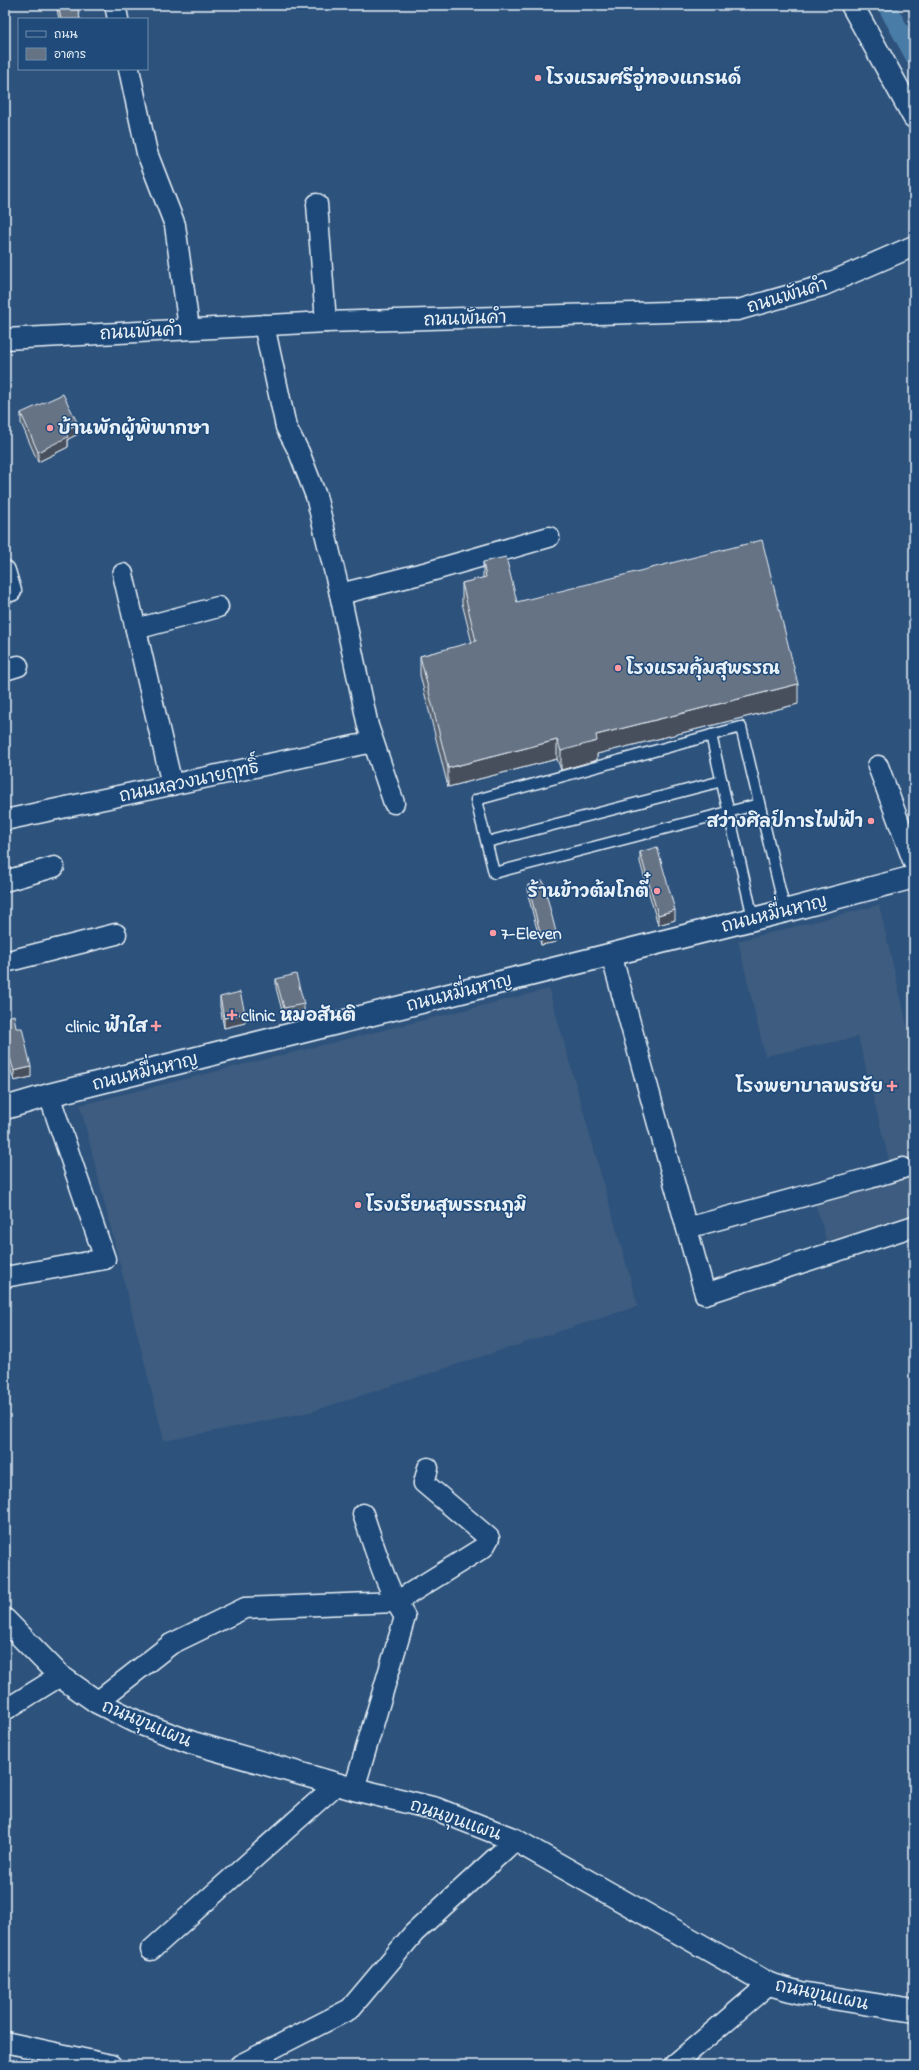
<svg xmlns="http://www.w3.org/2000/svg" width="919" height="2070" viewBox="0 0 919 2070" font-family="'Indie Flower','Playpen Sans Thai',sans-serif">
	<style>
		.built { fill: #3e5c7f }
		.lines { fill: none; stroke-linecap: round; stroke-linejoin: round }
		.canal { stroke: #497ca7; stroke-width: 18 }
		.service-casing { stroke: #e8f1f8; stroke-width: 13 }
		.minor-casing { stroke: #e8f1f8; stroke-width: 23 }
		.tertiary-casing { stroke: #e8f1f8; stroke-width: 25 }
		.secondary-casing { stroke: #e8f1f8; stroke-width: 25 }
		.service { stroke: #1f4a7a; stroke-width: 10 }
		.minor { stroke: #1f4a7a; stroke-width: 20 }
		.tertiary { stroke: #1f4a7a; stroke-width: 22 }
		.secondary { stroke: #1f4a7a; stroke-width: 22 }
		.wall { fill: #586372; stroke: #e8f1f8 }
		.shaded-wall { fill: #47505d; stroke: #e8f1f8 }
		.building { fill: #667385; stroke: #e8f1f8 }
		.poi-dot { fill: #ff9aa2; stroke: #1f4a7a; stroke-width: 1.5 }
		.labels { text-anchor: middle; stroke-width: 3; stroke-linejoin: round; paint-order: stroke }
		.poi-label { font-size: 18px; font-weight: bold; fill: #e8f1f8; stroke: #1f4a7a; text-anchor: start }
		.street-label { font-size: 18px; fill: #e8f1f8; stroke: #1f4a7a }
	</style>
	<rect width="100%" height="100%" fill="#2d527c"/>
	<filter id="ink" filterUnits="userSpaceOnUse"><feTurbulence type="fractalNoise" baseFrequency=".025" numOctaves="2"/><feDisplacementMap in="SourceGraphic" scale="8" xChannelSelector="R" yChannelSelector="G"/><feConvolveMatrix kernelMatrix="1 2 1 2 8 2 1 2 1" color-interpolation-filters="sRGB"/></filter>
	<g filter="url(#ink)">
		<g class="built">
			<polygon points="879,905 914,1055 914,1221 829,1248 814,1200 893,1177 858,1037 765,1056 738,941"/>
			<polygon points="549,989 638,1306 310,1412 164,1441 80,1105"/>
		</g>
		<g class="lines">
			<polyline class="canal" points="886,5 914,56"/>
			<g class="service-casing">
				<g id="service">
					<polyline points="711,735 753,918"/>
					<polyline points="759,804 494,873 476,800 741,727 785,911"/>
					<polyline points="487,842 722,781"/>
				</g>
			</g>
			<g class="minor-casing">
				<g id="minor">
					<polyline points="115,5 118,19"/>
					<polyline points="129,69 147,153 175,225 189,328"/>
					<polyline points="317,204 326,322"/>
					<polyline points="264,325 286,427 299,452 316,496 340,594 368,726 394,803"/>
					<polyline points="5,339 326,322 738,310 822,286 914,246"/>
					<polyline points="5,571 11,591"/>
					<polyline points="123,574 172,785"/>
					<polyline points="340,594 424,573 549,537"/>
					<polyline points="136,629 218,607"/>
					<polyline points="5,670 18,666"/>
					<polyline points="878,766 914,863"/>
					<polyline points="5,820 373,742"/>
					<polyline points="5,881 54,867"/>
					<polyline points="611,954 705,1294 914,1226"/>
					<polyline points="5,962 116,934"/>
					<polyline points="687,1228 870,1178 903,1168"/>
					<polyline points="5,1277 105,1259 49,1095"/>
					<polyline points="97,1702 171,1644 245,1608 396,1602 484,1547 489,1538 424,1483 428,1468"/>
					<polyline points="5,1710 60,1676"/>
					<path d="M354,1789l51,-172c-20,-32 -30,-68 -42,-103"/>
					<polyline points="151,1950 337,1784"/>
					<polyline points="5,2042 111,2065"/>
					<polyline points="240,2065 350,2009 414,1933 515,1840"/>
					<polyline points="674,2065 769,1984"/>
				</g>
			</g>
			<g class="tertiary-casing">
				<g id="tertiary">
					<polyline points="852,5 914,117"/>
					<polyline points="5,1620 60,1676 97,1702 139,1723 193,1743 354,1789 436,1809 515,1840 769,1984 801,1993 914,2011"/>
				</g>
			</g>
			<g class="secondary-casing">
				<polyline id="secondary" points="5,1108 49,1095 785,911 914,877"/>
			</g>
			<use href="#service" class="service"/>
			<use href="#minor" class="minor"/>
			<use href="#tertiary" class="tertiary"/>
			<use href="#secondary" class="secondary"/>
		</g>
		<g class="wall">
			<polygon points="56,5 77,5 80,19 59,19"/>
			<polygon points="21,413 78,434 68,439 68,447 38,462 21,423"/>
			<polygon points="483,562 517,602 798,704 597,754 597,760 561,770 557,759 448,787 420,675 420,656 472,643 462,603 462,583 483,578"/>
			<polygon points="640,852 675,920 658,925 640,862"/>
			<polygon points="528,885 556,942 541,945 528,895"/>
			<polygon points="276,979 304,1004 304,1014 284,1018 276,988"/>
			<polygon points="220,997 245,1023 224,1028 220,1007"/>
			<polygon points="5,1018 31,1077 14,1081 5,1051"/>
		</g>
		<g class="shaded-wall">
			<polygon points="78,424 78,434 68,439 68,447 38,462 38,452 65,430"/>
			<polygon points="798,684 798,704 597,754 597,760 561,770 561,751 596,735"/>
			<polygon points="557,740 557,759 448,787 448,768"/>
			<polygon points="675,910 675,920 658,925 658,915"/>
			<polygon points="556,932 556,942 541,945 541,936"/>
			<polygon points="245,1013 245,1023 224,1028 224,1018"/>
			<polygon points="31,1067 31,1077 14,1081 14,1071"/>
		</g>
		<g class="building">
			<polygon points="58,5 77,5 80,19 61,19"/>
			<polygon points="63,394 78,424 65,430 68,437 38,452 21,413"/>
			<polygon points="762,540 798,684 596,735 597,741 561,751 557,740 448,768 420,656 476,641 462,583 486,577 483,562 506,557 517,602"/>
			<polygon points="657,847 675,910 658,915 640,852"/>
			<polygon points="543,881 556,932 541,936 528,885"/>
			<polygon points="296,974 304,1004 284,1008 276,979"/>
			<polygon points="240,992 245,1013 224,1018 220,997"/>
			<polygon points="14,1015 16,1028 22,1028 31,1067 14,1071 5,1042 5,1018"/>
		</g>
	</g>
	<g class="poi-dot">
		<circle cx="538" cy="78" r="4"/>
		<circle cx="50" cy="428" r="4"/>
		<circle cx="618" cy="668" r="4"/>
		<circle cx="871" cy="821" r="4"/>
		<circle cx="657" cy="891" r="4"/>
		<circle cx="493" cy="933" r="4"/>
		<path d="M230 1009h4v4h4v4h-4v4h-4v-4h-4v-4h4z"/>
		<path d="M154 1020h4v4h4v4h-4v4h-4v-4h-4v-4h4z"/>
		<path d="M890 1080h4v4h4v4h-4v4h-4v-4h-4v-4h4z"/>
		<circle cx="358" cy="1205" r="4"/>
	</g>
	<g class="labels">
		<g class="poi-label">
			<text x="546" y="84">โรงแรมศรีอู่ทองแกรนด์</text>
			<text x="58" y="434">บ้านพักผู้พิพากษา</text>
			<text x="626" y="674">โรงแรมคุ้มสุพรรณ</text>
			<text x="863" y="827" text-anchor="end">สว่างศิลป์การไฟฟ้า</text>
			<text x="649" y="897" text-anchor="end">ร้านข้าวต้มโกตี๋</text>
			<text x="501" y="939">7-Eleven</text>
			<text x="241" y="1021">clinic หมอสันติ</text>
			<text x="147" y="1032" text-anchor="end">clinic ฟ้าใส</text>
			<text x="883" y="1092" text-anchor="end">โรงพยาบาลพรชัย</text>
			<text x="366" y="1211">โรงเรียนสุพรรณภูมิ</text>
		</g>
		<g class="street-label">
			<text transform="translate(787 295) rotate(-17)" y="6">ถนนพันคำ</text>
			<text transform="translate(465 318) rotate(-2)" y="6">ถนนพันคำ</text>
			<text transform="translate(141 331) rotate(-3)" y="6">ถนนพันคำ</text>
			<text transform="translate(189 781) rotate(-12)" y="6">ถนนหลวงนายฤทธิ์</text>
			<text transform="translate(774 913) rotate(-14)" y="6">ถนนหมื่นหาญ</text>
			<text transform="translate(459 992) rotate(-14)" y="6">ถนนหมื่นหาญ</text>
			<text transform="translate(145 1071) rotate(-14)" y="6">ถนนหมื่นหาญ</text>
			<text transform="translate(147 1723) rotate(23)" y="6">ถนนขุนแผน</text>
			<text transform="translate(456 1819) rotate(19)" y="6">ถนนขุนแผน</text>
			<text transform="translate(822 1994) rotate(12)" y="6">ถนนขุนแผน</text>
		</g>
	</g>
	<rect width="919" height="2070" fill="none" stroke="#1f4a7a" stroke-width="20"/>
	<rect x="10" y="10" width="899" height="2050" fill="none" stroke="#e8f1f8" stroke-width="1.5" filter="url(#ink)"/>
	<rect x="18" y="18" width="130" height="52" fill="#1f4a7a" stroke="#6f8dac"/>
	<rect x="26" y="31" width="20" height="6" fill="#1f4a7a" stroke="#6f8dac"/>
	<text x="54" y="38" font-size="12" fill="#e8f1f8">ถนน</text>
	<rect x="26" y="48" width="20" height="12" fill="#667385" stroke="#6f8dac"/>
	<text x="54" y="58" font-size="12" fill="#e8f1f8">อาคาร</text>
</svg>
